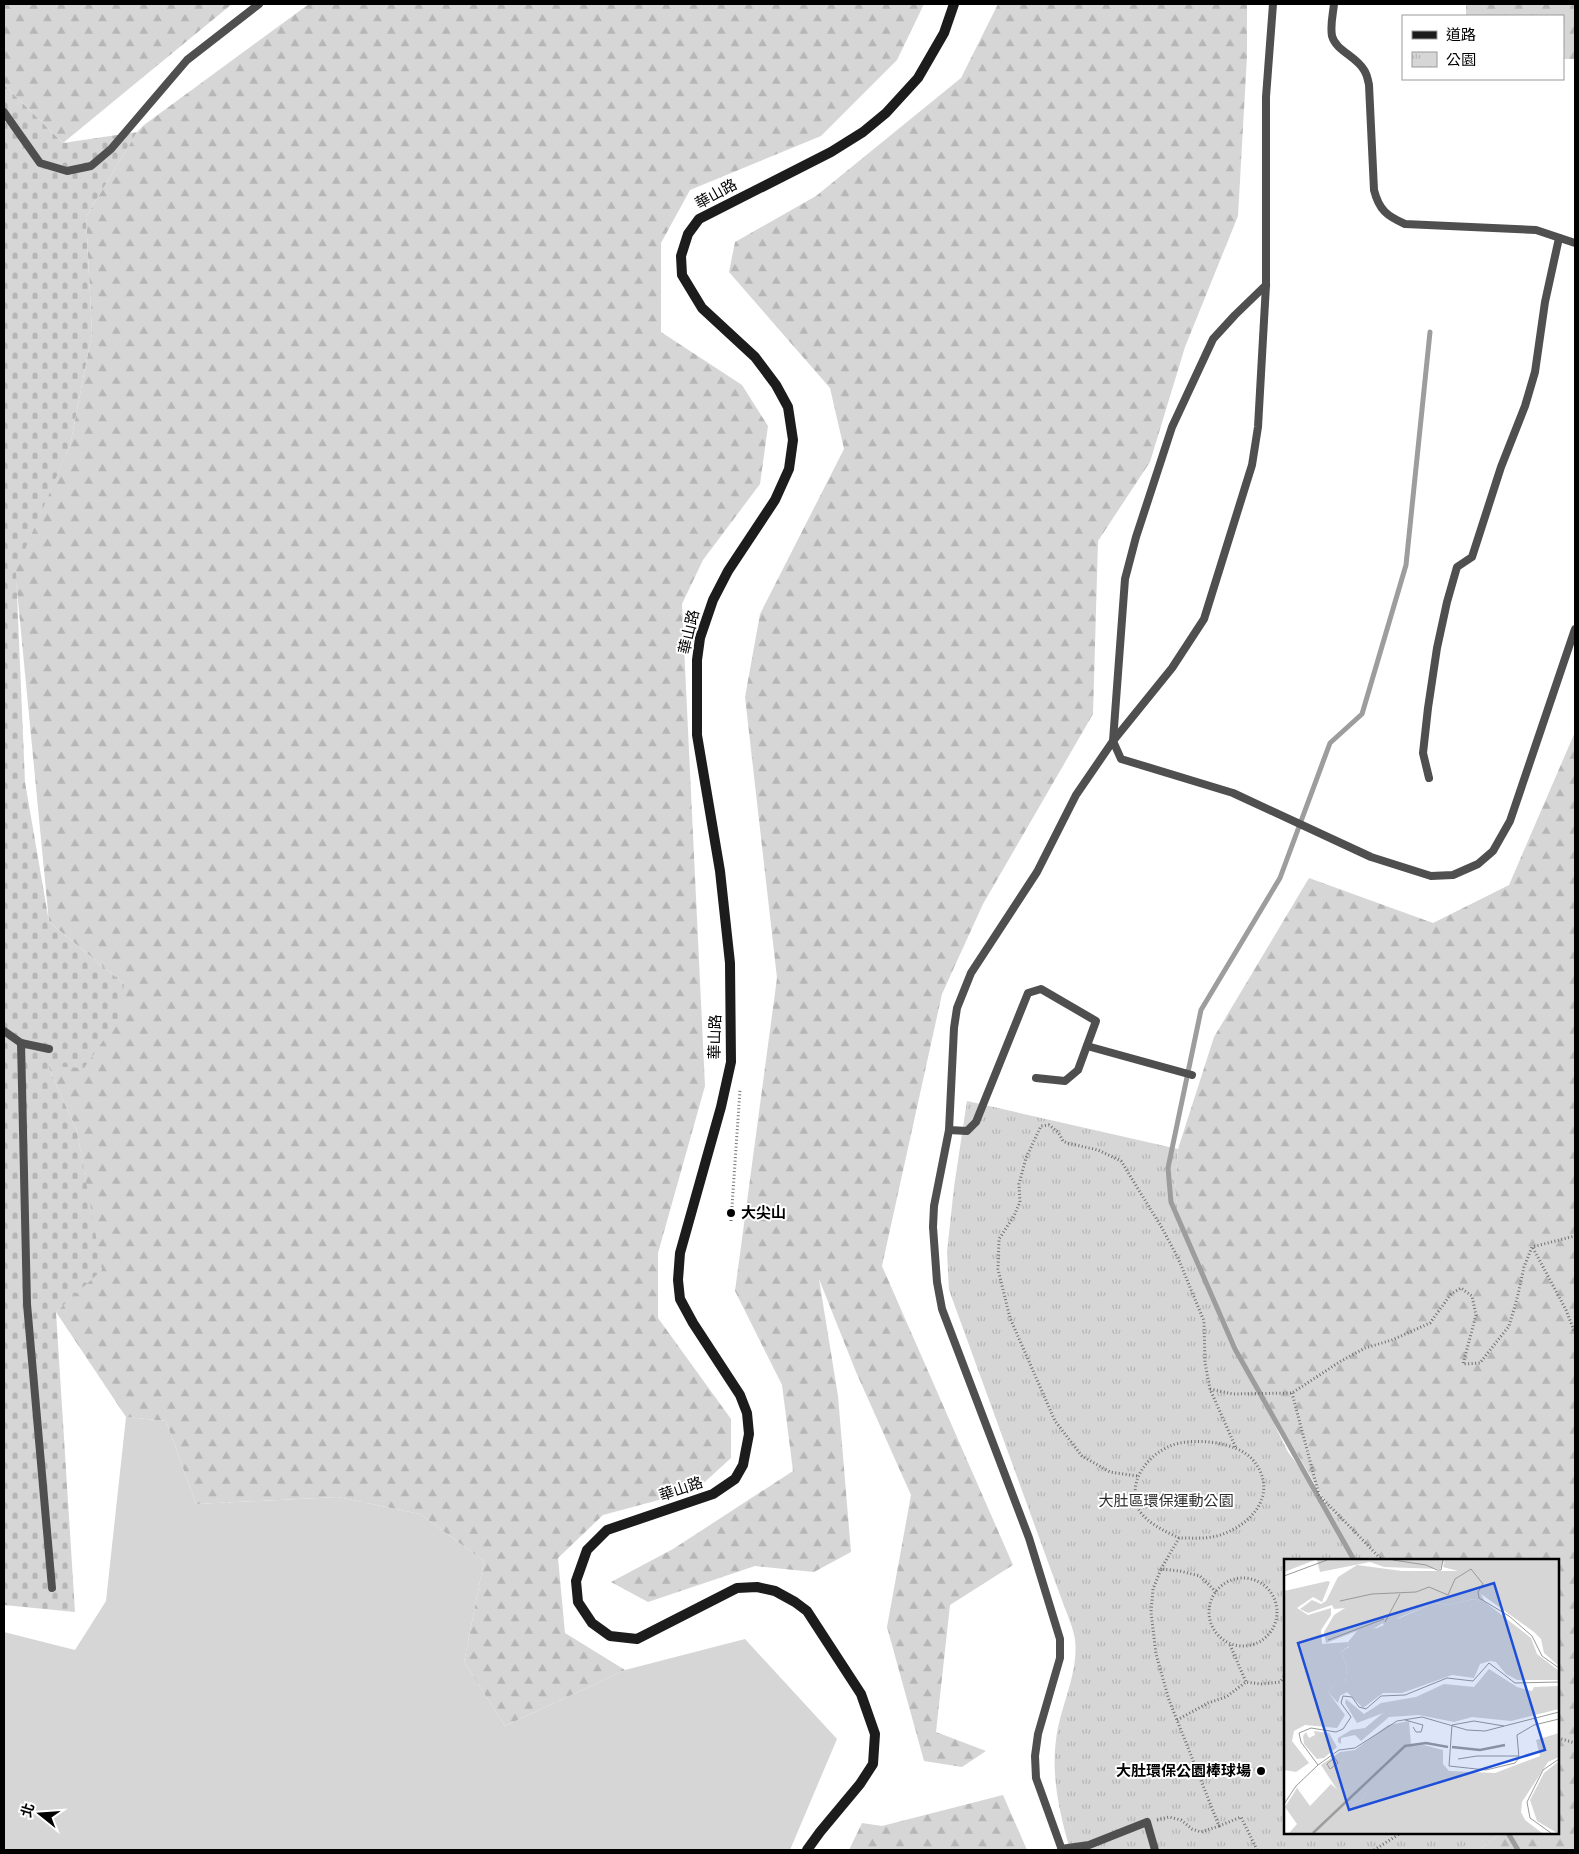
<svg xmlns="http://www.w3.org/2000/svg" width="1579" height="1854" viewBox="0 0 1579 1854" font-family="Roboto,'Noto Sans TC',sans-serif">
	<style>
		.grass { fill: #d6d6d6 }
		.forest { fill: url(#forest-firs) }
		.cemetery { fill: url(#cemetery-stones) }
		.park { fill: url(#park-tufts) }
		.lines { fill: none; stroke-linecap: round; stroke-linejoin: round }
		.stream { stroke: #9d9d9d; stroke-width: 5 }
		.path { stroke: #717171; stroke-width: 3; stroke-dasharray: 1 2.5; stroke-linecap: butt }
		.lane { stroke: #4f4f4f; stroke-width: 8 }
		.secondary { stroke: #1c1c1c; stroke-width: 10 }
		.poi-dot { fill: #000; stroke: #fff; stroke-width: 2 }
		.labels { text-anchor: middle; stroke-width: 4; stroke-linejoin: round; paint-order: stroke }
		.street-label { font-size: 15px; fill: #000; stroke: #fff }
		.poi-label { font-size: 15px; font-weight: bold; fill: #000; stroke: #fff; text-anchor: start }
		.park-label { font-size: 15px; fill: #2d2d2d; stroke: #fff }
		.inset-river { fill: none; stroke: #9d9d9d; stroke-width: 2.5 }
		.inset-road { fill: none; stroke: #999; stroke-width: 1 }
		.view { fill: #1d4ed8; fill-opacity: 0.15; stroke: #1d4ed8; stroke-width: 2.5 }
		.inset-edge { fill: none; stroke: #000; stroke-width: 2.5 }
	</style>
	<defs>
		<pattern id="forest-firs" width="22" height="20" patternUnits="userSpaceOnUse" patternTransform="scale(1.25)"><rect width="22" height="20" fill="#d6d6d6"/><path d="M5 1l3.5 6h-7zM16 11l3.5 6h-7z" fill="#b6b6b6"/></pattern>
		<pattern id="cemetery-stones" width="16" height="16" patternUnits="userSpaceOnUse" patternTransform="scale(1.25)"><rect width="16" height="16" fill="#d6d6d6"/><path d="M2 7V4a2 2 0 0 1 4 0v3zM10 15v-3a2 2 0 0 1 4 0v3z" fill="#b6b6b6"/></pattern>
		<pattern id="park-tufts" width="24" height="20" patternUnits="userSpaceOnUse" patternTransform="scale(1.25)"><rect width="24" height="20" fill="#d6d6d6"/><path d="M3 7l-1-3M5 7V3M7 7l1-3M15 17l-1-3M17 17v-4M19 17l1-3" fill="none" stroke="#b6b6b6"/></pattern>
	</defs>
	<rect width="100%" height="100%" fill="#fff"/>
	<polygon class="grass" points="126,1417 166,1421 196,1504 338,1497 420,1514 484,1561 464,1662 505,1726 625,1670 745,1639 837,1739 790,1850 4,1850 4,1632 75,1650 106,1601"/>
	<g class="forest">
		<polygon points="4,4 232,4 63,143 4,85"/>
		<polygon points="309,4 924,4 897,60 821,136 690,190 661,243 661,332 742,385 768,426 760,484 703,560 682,604 705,1086 658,1253 658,1318 731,1419 731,1458 696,1490 603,1515 558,1558 565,1633 625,1670 505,1726 464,1662 484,1561 420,1514 338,1497 196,1504 166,1421 126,1417 56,1312 101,1270 77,1131 48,1066 124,984 49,922 15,570 70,446 92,333 86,217 137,132 144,125"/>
		<polygon points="998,4 1247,4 1247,56 1238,216 1185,347 1150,462 1098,541 1093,714 983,904 942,994 882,1266 1013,1565 950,1605 936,1732 986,1751 962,1767 924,1761 887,1627 911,1495 856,1372 819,1279 838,1396 851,1552 814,1572 755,1566 648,1602 611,1582 673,1549 793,1471 782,1385 735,1291 777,978 745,697 760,614 844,449 830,388 729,272 735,242 816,196 961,78"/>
		<polygon points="1466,4 1575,4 1575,59 1563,59 1563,16 1466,16"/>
		<polygon points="1575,732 1575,1850 1478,1850 1501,1833 1558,1833 1558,1560 1382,1560 1330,1510 1245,1364 1178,1215 1175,1189 1178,1149 1214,1037 1309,878 1433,923 1509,885"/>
		<polygon points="1003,1795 1027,1850 849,1850 862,1823 882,1826"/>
	</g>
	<polygon class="cemetery" points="4,85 63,143 137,132 86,217 92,333 70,446 16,570 25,782 49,922 124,984 120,1017 84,1068 48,1066 77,1131 102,1270 56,1312 75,1612 4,1605"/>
	<path class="park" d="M967,1101l211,48 -3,40 3,26 67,149 43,88 42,58 52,50h-97v273h216l-23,17h-408c-10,-36 -19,-72 -14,-110 4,-34 23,-66 19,-101 -2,-11 -7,-23 -11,-33l-115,-316 -2,-38 7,-65z"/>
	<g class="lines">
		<g class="stream">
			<polyline points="1354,1560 1235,1349 1171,1202 1168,1168 1201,1010 1280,878 1330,743 1362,714 1406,565 1430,332"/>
			<polyline points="1508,1833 1518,1850"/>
		</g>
		<g class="path">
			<polyline points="731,1221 740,1090"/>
			<polyline points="1533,1248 1566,1310 1575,1333"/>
			<polyline points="1210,1389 1233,1394 1292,1393 1341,1361 1365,1348 1392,1340 1430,1323 1451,1294 1461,1288 1472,1296 1476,1315 1463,1364 1480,1363 1509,1326 1517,1299 1524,1267 1532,1247 1575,1236"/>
			<polyline points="1292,1393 1319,1495 1382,1560"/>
			<polyline points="1137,1476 1110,1472 1082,1456 1055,1421 1010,1318 998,1269 999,1239 1014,1216 1020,1202 1019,1184 1026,1158 1041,1126 1049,1125 1058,1132 1063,1141 1067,1143 1098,1150 1121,1161 1162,1228 1178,1258 1204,1321 1205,1363 1210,1389 1236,1448"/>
			<path d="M1161,1569l18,-31c13,0 26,1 38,-2 35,-10 63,-43 36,-76 -16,-19 -62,-23 -83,-14 -21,9 -39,31 -34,54 0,3 1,8 3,10 9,14 26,21 40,28"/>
			<circle cx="1243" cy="1612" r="34"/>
			<polyline points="1230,1645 1246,1682"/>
			<polyline points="1177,1720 1208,1703 1226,1697 1246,1682 1261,1684 1280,1682 1285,1676"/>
			<polyline points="1558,1738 1575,1743"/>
			<polyline points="1157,1820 1169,1817 1181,1820 1192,1829 1201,1832 1219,1826 1169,1700 1156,1654 1151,1612 1153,1589 1161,1569 1180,1571 1200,1576 1216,1592"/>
			<polyline points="1219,1826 1241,1817 1257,1850"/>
			<polyline points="1374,1850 1401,1833"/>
		</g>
		<g class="lane">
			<path d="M1334,4c-1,10 -4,21 -2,32 4,15 24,20 32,34 3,4 4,10 5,15l5,105c5,20 13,26 31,34l131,6 39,13"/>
			<polyline points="4,112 40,163 67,171 91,166 111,149 187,60 259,4"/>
			<polyline points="1266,285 1235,315 1213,339 1172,427 1136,537 1125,579 1113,741 1121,759 1233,793 1371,857 1431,876 1453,875 1478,864 1493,851 1510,821 1575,629"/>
			<polyline points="1429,778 1423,753 1428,708 1437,648 1447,602 1457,567 1472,557 1501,467 1525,406 1535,372 1545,302 1559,238"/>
			<polyline points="4,1031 21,1043 49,1049"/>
			<polyline points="21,1043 27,1304 52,1588"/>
			<polyline points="1087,1046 1192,1075"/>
			<polyline points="949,1130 967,1131 976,1122 1028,993 1041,989 1096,1021 1078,1070 1065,1081 1036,1078"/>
			<polyline points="1061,1849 1089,1845 1147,1822 1155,1850"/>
			<polyline points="1062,1850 1036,1778 1035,1756 1038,1734 1060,1658 1060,1639 1029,1538 942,1309 937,1282 933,1227 934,1206 949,1130 954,1028 957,1008 971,973 1037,872 1076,795 1113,741 1172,668 1204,619 1252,465 1258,427 1266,285 1266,97 1273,4"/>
		</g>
		<polyline class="secondary" points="807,1850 820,1832 860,1784 873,1764 875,1734 861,1694 807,1611 795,1602 775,1591 757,1587 737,1588 637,1639 610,1636 592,1623 578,1602 576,1581 587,1550 607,1530 713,1494 735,1479 743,1465 749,1434 747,1413 740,1395 693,1323 680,1299 678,1280 680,1253 721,1107 731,1062 730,963 720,871 697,735 697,660 700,638 713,600 728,571 775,500 789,469 793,440 788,407 776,385 755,357 702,308 682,275 681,256 688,234 699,219 831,152 863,132 886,113 918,78 944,33 954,4"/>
	</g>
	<g class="poi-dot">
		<circle cx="731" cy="1213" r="5"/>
		<circle cx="1261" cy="1771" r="5"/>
	</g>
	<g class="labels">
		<g class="street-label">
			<text transform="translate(716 194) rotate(-29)" y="5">華山路</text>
			<text transform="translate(689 632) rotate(-77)" y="5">華山路</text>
			<text transform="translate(715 1037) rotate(-89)" y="5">華山路</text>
			<text transform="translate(681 1489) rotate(-19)" y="5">華山路</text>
		</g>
		<g class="poi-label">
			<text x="741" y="1218">大尖山</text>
			<text x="1251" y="1776" text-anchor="end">大肚環保公園棒球場</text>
		</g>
		<g class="park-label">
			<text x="1166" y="1506">大肚區環保運動公園</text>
		</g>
	</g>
	<g transform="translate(1284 1559)">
		<rect width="275" height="275" fill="#fff"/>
		<path d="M44,22l2,1 -8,20 -9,-5 -16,11 11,7 23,-7v7l-10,15 1,14 26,-2 1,4 -8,6 6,15 -2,18 -12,1 -5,6 17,23 -8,13 -32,-3 -11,6 -2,10 17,22 -13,9 -12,-2v-179z" fill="#d6d6d6"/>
		<path d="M0,1h31l-31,12zM161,1h114v106l-15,-13 -3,-14 -7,-7 -53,-38 -23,-23 -15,-4zM190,40l11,3 46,36 6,16 22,17v9h-42l-11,-6 -10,-12 -6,-1 -10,3 -6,14 -22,-3 -50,18h-19l-20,15 -16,-16 -7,4 -2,7 -10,-11 5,-6 12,-2 2,-17 -6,-15 8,-5 -1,-5 9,-11 20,-3 57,-25 15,2zM205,110l28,18 15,4 2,-4 25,-1v23l-48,12 -39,-4 -18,5 -35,-7 -30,2 -28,24 -6,-6 -14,3v6l-3,-2v-4l13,-8 14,-2 18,-15 -26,10 -12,-20 1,-4 18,15 17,-11 35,-6 28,-13 30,3zM30,172l15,2 8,14 -13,11 -7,1 -13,-15 -1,-8 3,-4 3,6 6,-3zM275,174v24l-11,5 -26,40 -1,10 4,8 17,13h-253l8,-9 -12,-17 12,-19 13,18 21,-22 22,20 9,-4 15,-27 29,-27 18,-1 19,5v14l6,7 46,2 45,-17 -4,-16zM275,202v72h-2l-20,-12 -7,-21 14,-27z" fill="#d6d6d6"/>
		<path d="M33,1h128l-5,9 -56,-2 -14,-5 -50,10zM73,6l45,6h56l9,-4 12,7 7,11 -5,9 4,8 -11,-3 -25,6 -15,-2 -36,15 -4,10 -10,-2 -1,-3 -20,12 -6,-4 -31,12 -2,-11 10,-17 11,-7 -11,1 -2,-4 -24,8 -8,-4 12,-9 9,4 5,-3 12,-24z" fill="#d6d6d6"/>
		<path d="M125,162l2,24 -7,2 -22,19 -20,34 -9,4 -13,-10 -19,-29 19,-13 15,-2 33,-25z" fill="#d6d6d6"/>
		<path class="inset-river" d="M168,188l28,3 25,-5M29,274l92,-87 21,-3 22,4"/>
		<path class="inset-road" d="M109,1l33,5 11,5h4l2,-10M0,17l43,-16M56,42l32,-7 44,-2 13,-5 19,8 7,-16 16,-10 12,15 -5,8 1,6 30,18 23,20 10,20 17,12M101,63l15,-28M44,81l56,-21M121,161l18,5 -2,7h-5l-3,-5M220,167l-30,-5 -22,4 -3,41 37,4 29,-7 4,-5 -2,-23 17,-10 25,-6M49,196l5,8 -8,6 -3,-5 7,-6M174,200l19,-3h42M34,206l21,-15 16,-2 42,-27 25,-4 45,13 18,1 74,-19M0,245l12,-18 22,-21 -17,-23 -2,-9 12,-5 25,4 7,-3 8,-12 -10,-14 2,-7 9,1 7,10 7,2 15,-13 24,-1 42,-17 26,3 16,-18 26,20 44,-1M267,274l-21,-15 -3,-16 16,-32 16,-11"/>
		<path class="view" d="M210,24l51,167 -196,60 -51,-167z"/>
		<rect width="275" height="275" class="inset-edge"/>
	</g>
	<rect width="1579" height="1854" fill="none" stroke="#000000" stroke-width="10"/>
	<rect x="1402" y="15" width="162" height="65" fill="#ffffff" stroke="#999999"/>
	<rect x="1412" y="31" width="25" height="8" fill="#1c1c1c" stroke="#999999"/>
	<text x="1446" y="40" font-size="15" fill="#000000">道路</text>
	<rect x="1412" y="52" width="25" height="15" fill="url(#park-tufts)" stroke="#999999"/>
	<text x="1446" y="65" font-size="15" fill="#000000">公園</text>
	<g transform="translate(40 1814) rotate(287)" stroke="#ffffff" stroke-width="4" paint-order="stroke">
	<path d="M0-4L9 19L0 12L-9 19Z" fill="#000000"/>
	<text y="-8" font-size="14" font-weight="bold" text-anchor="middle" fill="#000000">北</text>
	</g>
</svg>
